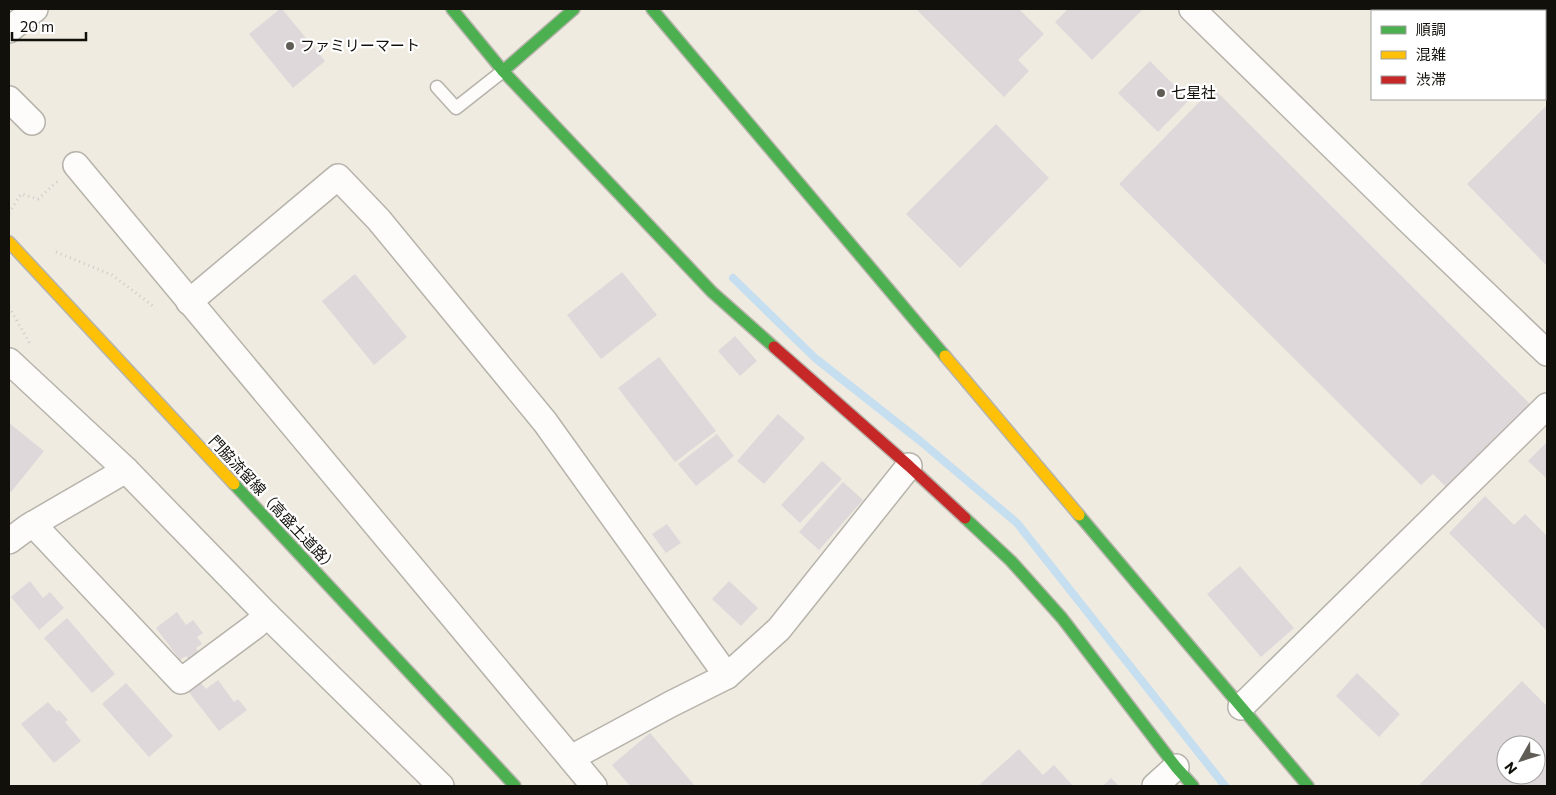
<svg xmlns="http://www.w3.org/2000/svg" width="1556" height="795" viewBox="0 0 1556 795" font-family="Commissioner,'Noto Sans JP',sans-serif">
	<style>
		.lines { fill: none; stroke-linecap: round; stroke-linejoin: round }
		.stream { stroke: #c5def0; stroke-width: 8 }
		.building { fill: #ded8da; fill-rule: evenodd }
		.lane-casing { stroke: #b6b3ab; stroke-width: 15 }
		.street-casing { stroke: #b6b3ab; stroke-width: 28 }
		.fast-casing { stroke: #b6b3ab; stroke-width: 14 }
		.slow-casing { stroke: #b6b3ab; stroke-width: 14 }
		.jam-casing { stroke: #b6b3ab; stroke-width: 14 }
		.path { stroke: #ccccc8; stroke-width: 3; stroke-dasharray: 1 4; stroke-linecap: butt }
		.lane { stroke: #fdfcfa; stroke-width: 12 }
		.street { stroke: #fdfcfa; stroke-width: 25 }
		.fast { stroke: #4caf50; stroke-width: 11 }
		.slow { stroke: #ffc107; stroke-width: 11 }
		.jam { stroke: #c62828; stroke-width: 11 }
		.poi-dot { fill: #5f5d55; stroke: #fff; stroke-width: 2 }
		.labels { text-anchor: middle; stroke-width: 4.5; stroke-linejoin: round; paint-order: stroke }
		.poi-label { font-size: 15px; fill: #12100a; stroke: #fff; text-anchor: start }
		.street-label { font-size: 15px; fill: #12100a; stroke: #fff }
	</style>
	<rect width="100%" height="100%" fill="#efebe1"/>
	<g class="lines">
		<polyline class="stream" points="733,278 815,358 919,440 1017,523 1225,786"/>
	</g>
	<g class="building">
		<polygon points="280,9 282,9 325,61 293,88 249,34"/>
		<polygon points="916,9 1019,9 1044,34 1018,60 1029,71 1004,97"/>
		<polygon points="1068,9 1143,9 1092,60 1055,22"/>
		<polygon points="1150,61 1189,100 1158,132 1118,93"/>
		<polygon points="1213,88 1530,404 1447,488 1433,474 1421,485 1119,184"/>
		<polygon points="1547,105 1547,266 1467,184"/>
		<polygon points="996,124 1049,178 960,268 906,214"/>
		<polygon points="622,272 657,315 601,359 567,315"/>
		<polygon points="355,274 407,337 374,365 322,301"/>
		<polygon points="735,336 757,361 740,376 718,351"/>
		<polygon points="659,357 716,431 675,462 618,388"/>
		<polygon points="778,414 805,438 764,484 737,461"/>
		<polygon points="9,423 44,451 11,492 9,490"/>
		<polygon points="717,434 734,456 696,486 678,464"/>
		<polygon points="1547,442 1547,479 1528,461"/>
		<polygon points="822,461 842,479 800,523 781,505"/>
		<polygon points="843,482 863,500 819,550 799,532"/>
		<polygon points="1485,496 1514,525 1525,514 1547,536 1547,631 1449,533"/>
		<polygon points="667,524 681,543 666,553 652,534"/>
		<polygon points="1240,566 1294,628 1261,657 1207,594"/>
		<polygon points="30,581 43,598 50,592 64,608 39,630 11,597"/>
		<polygon points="729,581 758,608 741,626 712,599"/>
		<polygon points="177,612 186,625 193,620 203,633 197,637 202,644 196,648 199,653 189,660 186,656 180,660 156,628"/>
		<polygon points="67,618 115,674 92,693 44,638"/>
		<polygon points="1357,673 1400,714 1379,737 1336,696"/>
		<polygon points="218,680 234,702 238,699 247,710 219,731 188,691 200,682 206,689"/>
		<path d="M1522,681l25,25v80h-129zM1506,745h30v30h-30z"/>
		<polygon points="126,683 173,736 149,757 102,704"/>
		<polygon points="48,702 57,712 59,710 68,720 65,722 81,741 54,763 21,724"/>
		<polygon points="650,733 695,786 630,786 612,765"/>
		<polygon points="1019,749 1043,775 1054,765 1073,786 978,786"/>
		<polygon points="1111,778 1119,786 1103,786"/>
	</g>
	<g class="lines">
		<g class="lane-casing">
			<polyline id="lane" points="437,87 456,108 503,71"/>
		</g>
		<g class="street-casing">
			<g id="street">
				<polyline points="1192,9 1408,220 1547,353"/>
				<polyline points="9,30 35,9"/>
				<polyline points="9,99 32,122"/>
				<polyline points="76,165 594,786"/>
				<polyline points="189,302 338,177 379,220 545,422 727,676"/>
				<polyline points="9,361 126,470 267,615 441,786"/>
				<polyline points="33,524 181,681 255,626 267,615"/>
				<polyline points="9,541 28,527 126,470"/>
				<polyline points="1241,707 1547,406"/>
				<polyline points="571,758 671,704 727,676 779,629 909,466"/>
				<polyline points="1155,786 1176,767"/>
			</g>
		</g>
		<g class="fast-casing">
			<g id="fast">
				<polyline points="452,9 503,71 574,9"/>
				<polyline points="652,9 945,356"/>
				<polyline points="503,71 712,292 774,347"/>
				<polyline points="234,484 515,786"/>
				<polyline points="1079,515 1308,786"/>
				<polyline points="965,518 1011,561 1062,618 1176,767 1193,786"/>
			</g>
		</g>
		<g class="slow-casing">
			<g id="slow">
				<polyline points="9,242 234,484"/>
				<polyline points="945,356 1079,515"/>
			</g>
		</g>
		<g class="jam-casing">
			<polyline id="jam" points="774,347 909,466 965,518"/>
		</g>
		<g class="path">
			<polyline points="9,213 21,194 38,199 58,181"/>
			<polyline points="56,252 112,275 153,306"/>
			<polyline points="9,307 30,344"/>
		</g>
		<use href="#lane" class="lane"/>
		<use href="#street" class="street"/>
		<use href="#fast" class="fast"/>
		<use href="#slow" class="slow"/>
		<use href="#jam" class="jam"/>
	</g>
	<g class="poi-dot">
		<circle cx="290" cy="46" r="5"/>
		<circle cx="1161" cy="93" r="5"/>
	</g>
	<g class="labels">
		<g class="poi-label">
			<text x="300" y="51">ファミリーマート</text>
			<text x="1171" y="98">七星社</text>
		</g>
		<g class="street-label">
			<text transform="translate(273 504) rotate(47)" y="5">門脇流留線（高盛土道路）</text>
		</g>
	</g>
	<rect width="1556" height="795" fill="none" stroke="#12100a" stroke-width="20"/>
	<rect x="1371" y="10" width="175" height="90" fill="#ffffff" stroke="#a09f9d"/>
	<rect x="1381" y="26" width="25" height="8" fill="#4caf50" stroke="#a09f9d"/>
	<text x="1416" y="35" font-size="15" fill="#12100a">順調</text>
	<rect x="1381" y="51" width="25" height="8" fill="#ffc107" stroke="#a09f9d"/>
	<text x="1416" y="60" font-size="15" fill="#12100a">混雑</text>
	<rect x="1381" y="76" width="25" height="8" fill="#c62828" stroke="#a09f9d"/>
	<text x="1416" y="85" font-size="15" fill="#12100a">渋滞</text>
	<g transform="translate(1521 760) rotate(231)"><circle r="24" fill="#ffffff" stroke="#a09f9d"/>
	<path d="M0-4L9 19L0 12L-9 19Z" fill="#5f5d55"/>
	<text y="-8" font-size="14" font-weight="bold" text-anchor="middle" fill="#12100a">N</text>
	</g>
	<path d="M12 32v8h74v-8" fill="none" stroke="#12100a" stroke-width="2.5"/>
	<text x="20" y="32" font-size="15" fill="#12100a" stroke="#ffffff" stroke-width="4" paint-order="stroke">20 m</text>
</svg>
